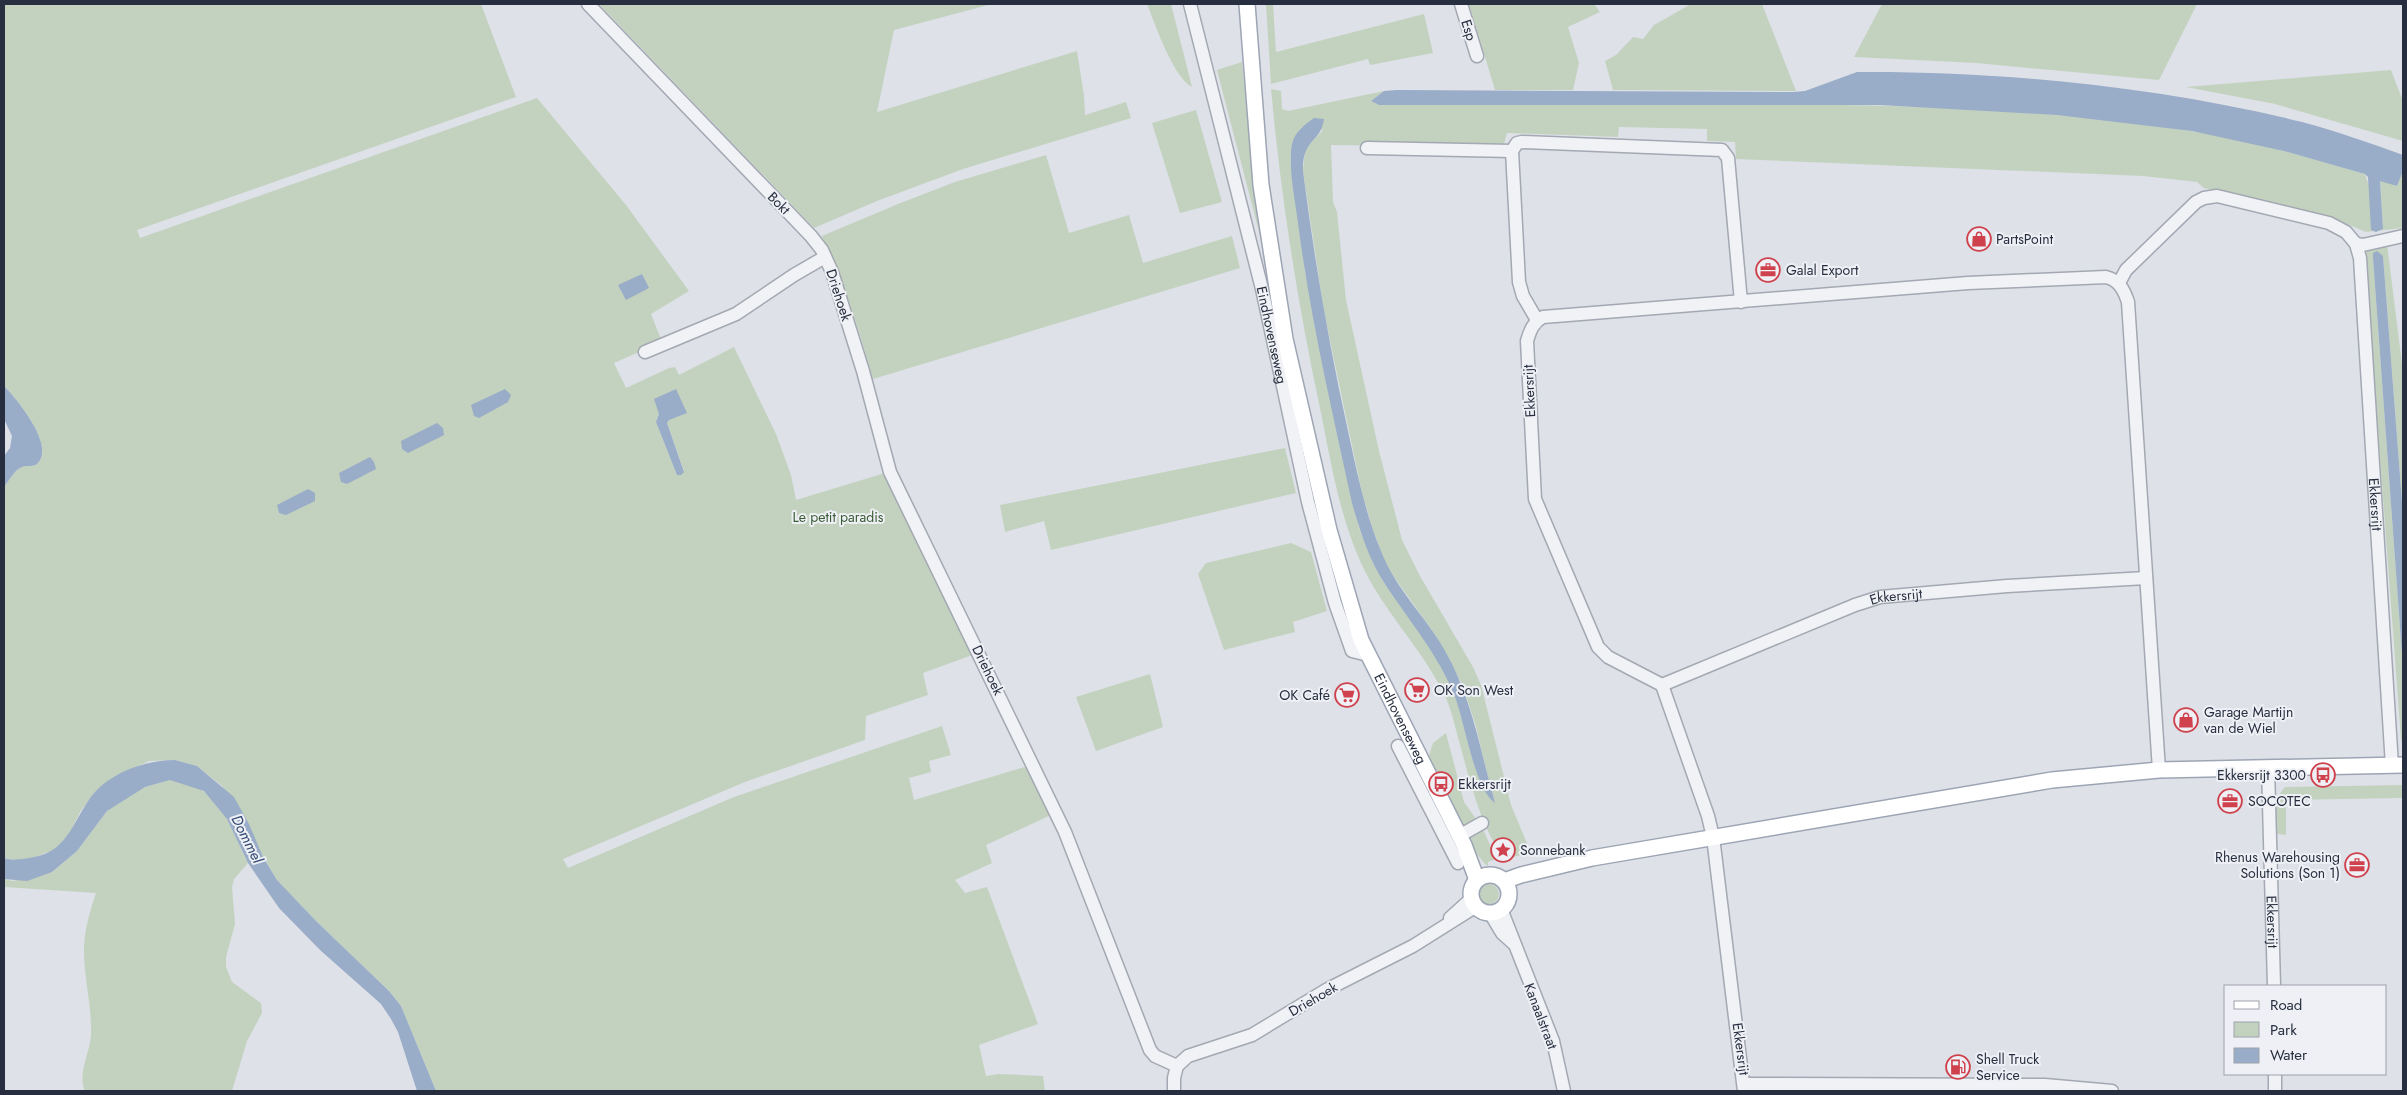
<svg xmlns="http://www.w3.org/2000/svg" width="2407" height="1095" viewBox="0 0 2407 1095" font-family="Jost,sans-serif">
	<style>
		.green { fill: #c3d2bf; fill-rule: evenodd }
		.water { fill: #99acc8 }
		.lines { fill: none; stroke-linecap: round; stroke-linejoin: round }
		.minor-casing { stroke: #a3a8b2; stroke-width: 15 }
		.major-casing { stroke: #9da5b4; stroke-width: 18 }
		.minor { stroke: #f1f2f6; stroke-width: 12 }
		.major { stroke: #fff; stroke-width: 15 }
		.labels { text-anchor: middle; stroke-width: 4; stroke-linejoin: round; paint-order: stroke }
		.street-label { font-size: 14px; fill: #272e3f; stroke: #eef0f5 }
		.poi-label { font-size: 14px; fill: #272e3f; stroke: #eef0f5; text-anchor: start }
		.park-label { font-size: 14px; fill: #395b34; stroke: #eef0f5 }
		.water-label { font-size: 15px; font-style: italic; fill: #314a73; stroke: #eef0f5 }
	</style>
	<rect width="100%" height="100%" fill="#dee1e8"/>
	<g class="green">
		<path d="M4,4h477l35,93 -379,133 3,8 397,-140 89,107 63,86 -38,23 11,28 -48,21 12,25 43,-20 6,-1 4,8 55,-28 42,87 15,41 5,25 89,-27 90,181 -52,19 5,22 -62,21 -1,24 -120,42 -182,77 5,9 166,-71 208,-71 9,29 -22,6 2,11 -22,6 5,22 114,-34 23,49 -65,30 6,18 -37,17 10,13 22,-6 51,137 -59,21 7,31 13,-2 44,2 2,15h-609l-35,-85 -12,-15 -73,-70 -39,-41 -55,-94 -25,-20 -22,-6 -26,1 -31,15 -22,15 -16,21 -12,25 -14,13 -25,9 -12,1 -13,-2v-371c5,-6 10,-17 18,-20 5,-2 11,0 15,-3 20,-17 -21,-66 -33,-78zM659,414l10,6 -2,3 17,48 -7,4 -21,-53z"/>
		<polygon points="599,4 992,4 894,30 877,112 1077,51 1084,96 1085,115 1126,102 1131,118 963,169 877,201 814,228"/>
		<path d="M1147,4h24l21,83c-19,-10 -37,-63 -45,-83z"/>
		<polygon points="1266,4 1273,4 1276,52 1424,14 1433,53 1370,65 1368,59 1271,84"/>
		<polygon points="1469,4 1594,4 1600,12 1568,27 1579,63 1573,90 1495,90"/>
		<polygon points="1691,4 1762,4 1796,91 1613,90 1605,61 1616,55 1633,37 1643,39 1654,25"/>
		<polygon points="1882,4 2197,4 2159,80 1976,63 1854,57"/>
		<polygon points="1242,62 1249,136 1264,251 1217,70"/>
		<polygon points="2391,70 2403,101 2403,141 2275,104 2186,87"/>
		<path d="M1271,89l10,2 1,18 6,2 96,-20 -13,10 8,4c110,-1 220,0 330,-1 161,0 322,2 482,27 59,9 117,26 174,43l18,54 -3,-48 17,6 6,-15v57l-37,4 -19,-8 -143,-36 -7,-6 -54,-6 -407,-17 -1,-17 -28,-1v-12l-88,-2 -1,10 -111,-4 -4,14 -172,-2 2,57 4,10 9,88 33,151 23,89 18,36 53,91 8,18 30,120 20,48 -27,6c-24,-34 -34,-78 -45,-118 -4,-14 -7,-29 -13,-43 -22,-48 -63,-86 -85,-135 -21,-46 -30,-100 -40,-150 -23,-107 -40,-214 -50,-324zM1302,127l21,3 -18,19 -2,22 21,141 38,181 11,37 14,37 49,69 26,48 13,39 19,79 -22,-45 -10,-41 -14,-38 -14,-24 -49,-70 -11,-20 -15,-36 -18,-77 -36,-179 -13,-107 1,-23z"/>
		<polygon points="1196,110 1222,202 1180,213 1152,123"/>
		<path d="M1046,155l23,78 60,-18 14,48 89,-27 8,32 -367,111c-14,-49 -29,-97 -51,-143l76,-32 57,-22z"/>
		<polygon points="2387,244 2403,372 2403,515 2383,256 2374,253 2373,258 2403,668 2403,748 2401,739 2365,256 2368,248"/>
		<polygon points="1285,448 1296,493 1051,550 1044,521 1005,532 1000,505"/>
		<polygon points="1291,543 1311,552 1327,611 1293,622 1295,632 1224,650 1198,574 1206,563"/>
		<polygon points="1150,674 1163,727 1096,751 1076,697"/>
		<path d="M1446,733l18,69 19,27 13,30 -8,3v4c-12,-7 -34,-54 -42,-68l2,-1 -21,-35 6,-19z"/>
		<path d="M170,780c11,2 24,4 33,11 23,15 33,49 45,72l-14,16 -2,8 3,37 -9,33v10l6,15 29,21 1,10 -15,28 -15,50h-147c-8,-17 5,-38 6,-56 1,-29 -7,-56 -7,-85 0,-19 6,-39 12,-57l-92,-6v-8l9,2 39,-9 25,-21 30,-40 9,-8 29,-16z"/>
		<polygon points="2403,785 2403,798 2286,800 2286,835 2277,834 2275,800 2285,787"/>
		<circle cx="1489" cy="894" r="10"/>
	</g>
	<g class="water">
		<path d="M1857,72c146,-1 303,15 445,50 34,9 68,21 101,33v16l-6,15 -17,-5 3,48 -7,3 -5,-2 -3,-53 -3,-3 -81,-23 -92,-20 -135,-16 -177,-10h-501l-8,-4 13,-10 13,-1 396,2 12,-1z"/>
		<path d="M1314,118l10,1c-3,24 -22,19 -21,52 11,87 26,174 45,260 9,41 17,82 33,120 14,37 44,65 63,98 28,48 36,101 51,154 -20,-13 -30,-80 -40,-106 -16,-42 -46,-76 -70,-113 -16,-24 -25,-53 -33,-81 -20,-93 -42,-186 -54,-280 -3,-25 -10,-54 -6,-79 3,-12 12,-19 22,-26z"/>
		<polygon points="2377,251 2383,256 2403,515 2403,668 2373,258 2373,253"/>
		<polygon points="642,274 649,288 626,300 618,285"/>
		<path d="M4,386c12,12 53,61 33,78 -4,3 -10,1 -15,3 -8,3 -13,14 -18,20v-31l6,-8 2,-12 -8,-17z"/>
		<polygon points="505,389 511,395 508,402 479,418 474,416 471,405"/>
		<polygon points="676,389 687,413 669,420 667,423 684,472 681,475 677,475 656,422 659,414 654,399"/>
		<polygon points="437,423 443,428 444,435 408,453 402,449 401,441"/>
		<polygon points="370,457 374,462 376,469 347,484 341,482 339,473"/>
		<polygon points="308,489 315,493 315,501 286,515 279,513 277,505"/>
		<path d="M175,760l22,6 37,31 15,27 14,33 14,23 39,41 73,70 12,15 35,85h-19l-19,-59 -7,-13 -10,-15 -61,-54 -41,-42 -31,-45 -21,-44 -23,-28 -34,-11 -25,7 -38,24 -30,40 -25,21 -25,9 -23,-2v-21c10,3 20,1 30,-1 36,-6 40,-41 61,-65 19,-21 53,-32 80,-32z"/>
	</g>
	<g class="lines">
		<g class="minor-casing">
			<g id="minor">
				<polyline points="588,4 811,236 822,250 832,272 863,371 890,472 1065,832 1150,1050 1155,1056 1177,1066"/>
				<path id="s1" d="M1190,4l72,285 46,213 27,101 17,48 16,4"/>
				<polyline points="1461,4 1477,56"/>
				<polyline points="1367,148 1512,151"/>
				<polyline points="2356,244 2363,245 2403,236"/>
				<path id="s2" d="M2119,283l7,-13 70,-68 8,-4 13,-2 112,27 17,9 10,12 4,14 32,508"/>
				<polyline points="1537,320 1523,296 1519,282 1512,151 1517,143 1522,142 1722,150 1728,158 1741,302"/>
				<polyline points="645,352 736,314 794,275 825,257"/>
				<path id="s3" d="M1662,685l193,-80 25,-8 127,-11 139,-8"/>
				<polyline points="1398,746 1458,863"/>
				<path id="s4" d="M2268,767l6,219"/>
				<polyline points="1459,836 1482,823"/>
				<polyline points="1501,909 1553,1041 1564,1091"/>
				<polyline points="1490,913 1502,933 1513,943"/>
				<polyline points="1450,918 1471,899"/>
				<polyline points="2275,1074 2275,1091"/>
				<polyline points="1745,1084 2045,1085 2112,1091"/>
				<polyline points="1174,1091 1174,1078 1177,1066 1188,1056 1252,1035 1328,989 1413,946 1475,907"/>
				<path d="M1744,1091l-31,-254 -5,-21 -46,-131 -54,-28 -10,-10 -63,-148 -8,-158c3,-10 6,-19 16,-24l425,-34 138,-6c13,3 18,13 22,25l31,468"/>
			</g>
		</g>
		<g class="major-casing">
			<g id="major">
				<path id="s5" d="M1247,4l14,181 24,154 44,191 32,110 103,205 13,35"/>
				<circle cx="1490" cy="894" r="19"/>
				<polyline points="1504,881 1521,875 1592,858 2052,780 2159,770 2403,765"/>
			</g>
		</g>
		<use href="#minor" class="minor"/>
		<use href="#major" class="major"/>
	</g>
	<defs>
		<g id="shop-ring" transform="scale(1.25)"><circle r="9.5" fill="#eef0f5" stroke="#cf414c" stroke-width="1.5"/><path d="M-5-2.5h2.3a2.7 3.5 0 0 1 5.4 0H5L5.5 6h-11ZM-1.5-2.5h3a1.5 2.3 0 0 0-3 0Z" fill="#cf414c"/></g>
		<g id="office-ring" transform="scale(1.25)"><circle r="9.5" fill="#eef0f5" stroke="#cf414c" stroke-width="1.5"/><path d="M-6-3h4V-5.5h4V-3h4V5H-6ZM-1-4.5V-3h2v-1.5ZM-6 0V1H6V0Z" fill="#cf414c"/></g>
		<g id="supermarket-ring" transform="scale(1.25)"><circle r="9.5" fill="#eef0f5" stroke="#cf414c" stroke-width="1.5"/><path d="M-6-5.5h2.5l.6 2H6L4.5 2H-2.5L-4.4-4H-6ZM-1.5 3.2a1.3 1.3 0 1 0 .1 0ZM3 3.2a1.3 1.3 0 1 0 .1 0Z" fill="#cf414c"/></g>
		<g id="bus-ring" transform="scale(1.25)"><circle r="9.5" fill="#eef0f5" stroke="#cf414c" stroke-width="1.5"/><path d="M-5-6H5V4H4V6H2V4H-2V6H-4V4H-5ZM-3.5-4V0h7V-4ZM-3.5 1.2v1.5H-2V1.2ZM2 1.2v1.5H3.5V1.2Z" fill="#cf414c"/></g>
		<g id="sight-ring" transform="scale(1.25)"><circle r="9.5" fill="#eef0f5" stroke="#cf414c" stroke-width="1.5"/><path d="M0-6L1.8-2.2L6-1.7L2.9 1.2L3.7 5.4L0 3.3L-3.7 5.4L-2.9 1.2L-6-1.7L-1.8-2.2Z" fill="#cf414c"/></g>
		<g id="fuel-ring" transform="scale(1.25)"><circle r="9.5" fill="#eef0f5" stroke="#cf414c" stroke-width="1.5"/><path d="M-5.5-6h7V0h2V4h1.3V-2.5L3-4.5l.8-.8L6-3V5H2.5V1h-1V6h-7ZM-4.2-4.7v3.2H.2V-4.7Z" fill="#cf414c"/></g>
	</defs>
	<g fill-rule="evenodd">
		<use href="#shop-ring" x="1979" y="239"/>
		<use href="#office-ring" x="1768" y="270"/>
		<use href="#supermarket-ring" x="1417" y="690"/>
		<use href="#supermarket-ring" x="1347" y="695"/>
		<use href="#shop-ring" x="2186" y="720"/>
		<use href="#bus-ring" x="2323" y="775"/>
		<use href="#bus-ring" x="1441" y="784"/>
		<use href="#office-ring" x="2230" y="801"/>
		<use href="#sight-ring" x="1503" y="850"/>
		<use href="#office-ring" x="2357" y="865"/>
		<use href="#fuel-ring" x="1958" y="1067"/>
	</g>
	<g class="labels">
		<g class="street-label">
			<text transform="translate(1469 30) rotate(72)" y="5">Esp</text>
			<text transform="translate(779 203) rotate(45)" y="5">Bokt</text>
			<text transform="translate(839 295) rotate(72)" y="5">Driehoek</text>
			<text dy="5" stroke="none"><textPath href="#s1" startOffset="341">Eindhovenseweg</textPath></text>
			<text transform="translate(1529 391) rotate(-93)" y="5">Ekkersrijt</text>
			<text dy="5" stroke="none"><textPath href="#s2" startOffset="546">Ekkersrijt</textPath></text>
			<text dy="5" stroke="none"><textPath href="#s3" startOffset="251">Ekkersrijt</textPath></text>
			<text transform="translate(988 670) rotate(64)" y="5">Driehoek</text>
			<text dy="5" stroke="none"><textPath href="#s5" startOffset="736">Eindhovenseweg</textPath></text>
			<text dy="5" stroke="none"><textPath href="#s4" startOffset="155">Ekkersrijt</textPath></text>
			<text transform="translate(1313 999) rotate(-30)" y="5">Driehoek</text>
			<text transform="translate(1541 1016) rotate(69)" y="5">Kanaalstraat</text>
			<text transform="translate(1741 1049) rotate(82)" y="5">Ekkersrijt</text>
		</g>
		<g class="poi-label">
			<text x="1996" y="244">PartsPoint</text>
			<text x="1786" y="275">Galal Export</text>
			<text x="1434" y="695">OK Son West</text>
			<text x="1330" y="700" text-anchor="end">OK Café</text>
			<text x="2204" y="717">Garage Martijn<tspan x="2204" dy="16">van de Wiel</tspan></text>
			<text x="2306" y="780" text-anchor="end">Ekkersrijt 3300</text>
			<text x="1458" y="789">Ekkersrijt</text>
			<text x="2248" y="806">SOCOTEC</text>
			<text x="1520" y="855">Sonnebank</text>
			<text x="2340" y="862" text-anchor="end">Rhenus Warehousing<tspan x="2340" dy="16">Solutions (Son 1)</tspan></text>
			<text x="1976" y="1064">Shell Truck<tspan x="1976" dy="16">Service</tspan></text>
		</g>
		<g class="park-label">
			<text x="838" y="522">Le petit paradis</text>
		</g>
		<g class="water-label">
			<text transform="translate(247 839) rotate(63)" y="5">Dommel</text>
		</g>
	</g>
	<rect width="2407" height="1095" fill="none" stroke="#272e3f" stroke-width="10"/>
	<rect x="2224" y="985" width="162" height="90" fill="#eef0f5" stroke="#9ea2ac"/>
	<rect x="2234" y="1001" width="25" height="8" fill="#ffffff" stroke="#9ea2ac"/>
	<text x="2270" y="1010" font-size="15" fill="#272e3f">Road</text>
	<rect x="2234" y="1022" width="25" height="15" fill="#c3d2bf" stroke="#9ea2ac"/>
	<text x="2270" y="1035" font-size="15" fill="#272e3f">Park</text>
	<rect x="2234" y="1048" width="25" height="15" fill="#99acc8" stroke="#9ea2ac"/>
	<text x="2270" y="1060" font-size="15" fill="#272e3f">Water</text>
</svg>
